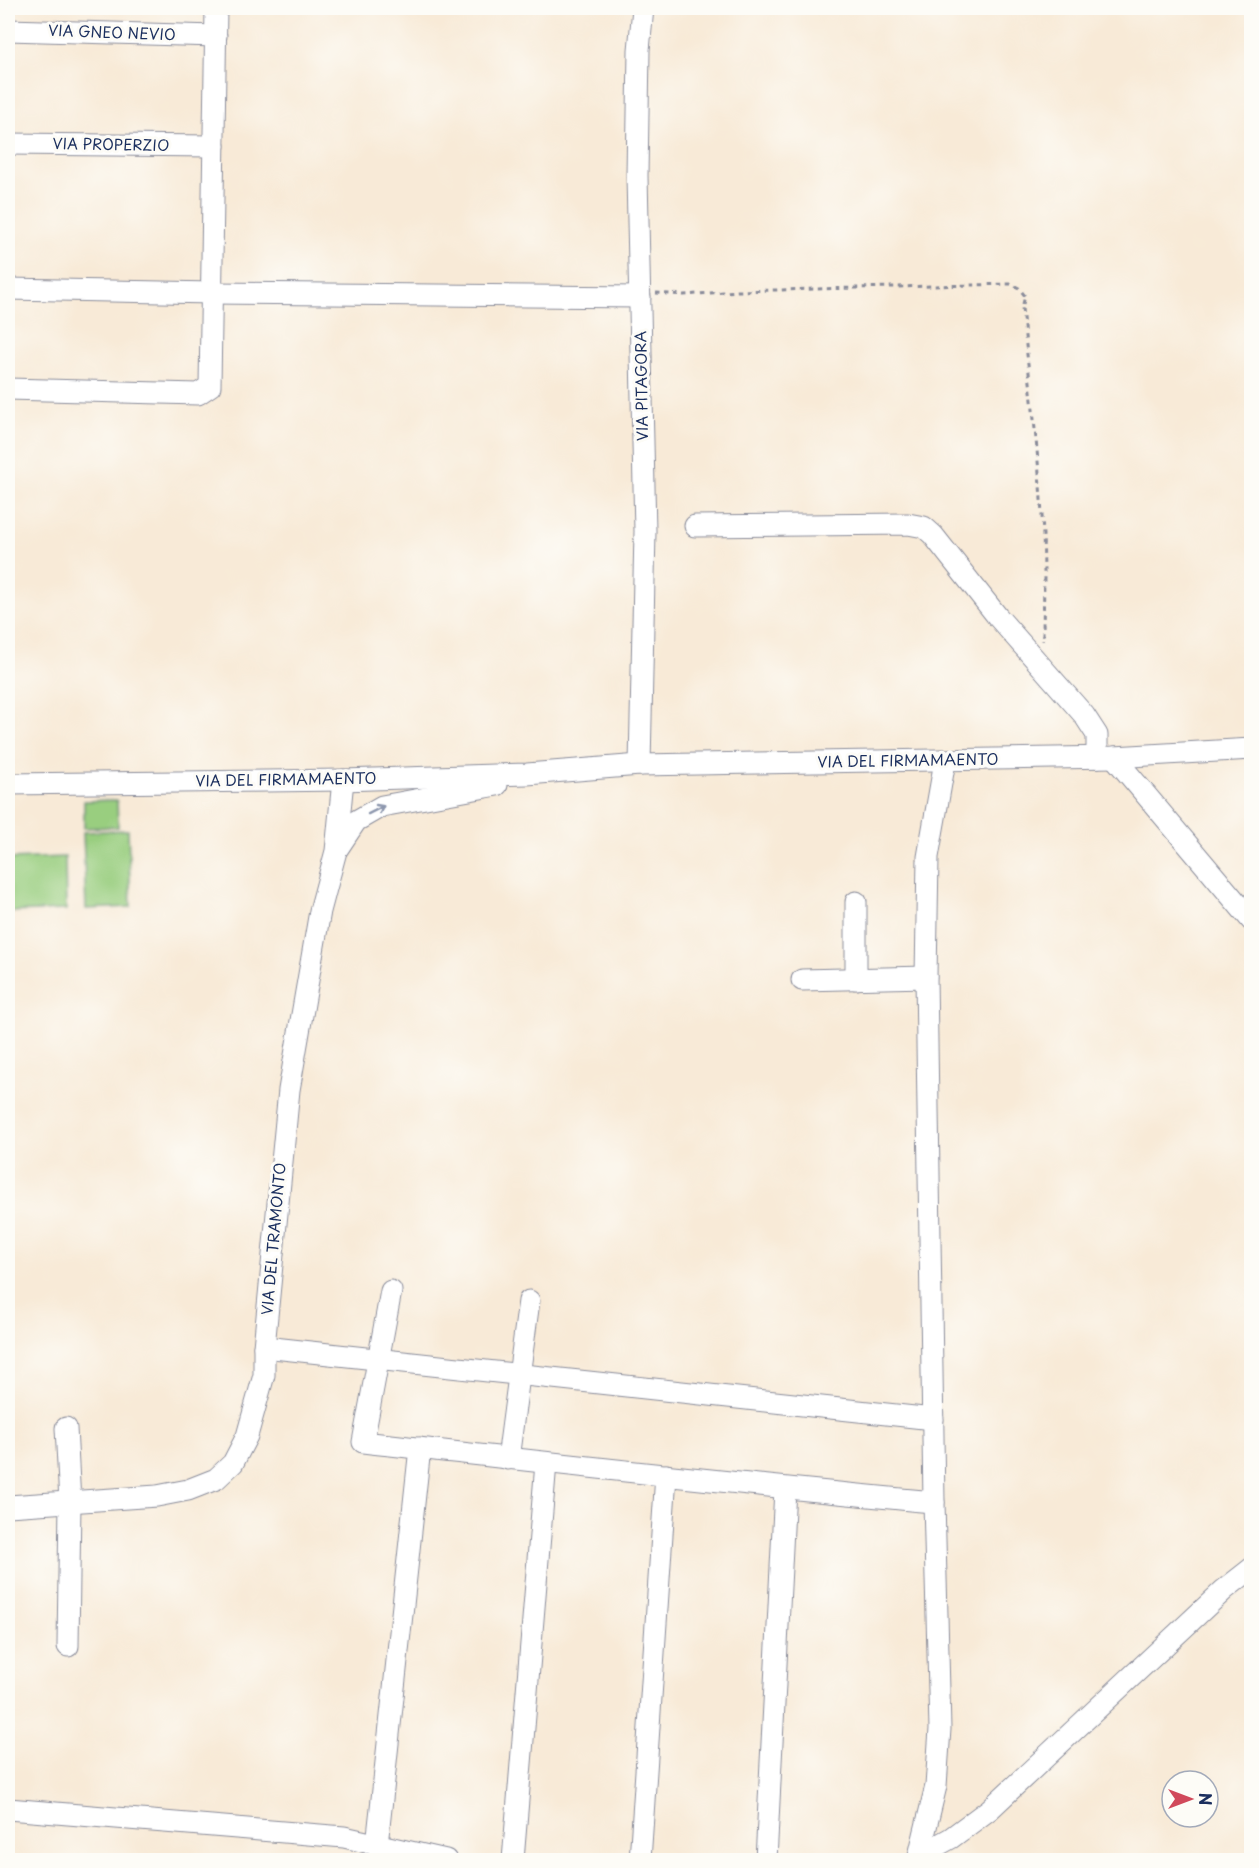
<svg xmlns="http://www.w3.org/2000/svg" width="1259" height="1868" viewBox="0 0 1259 1868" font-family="'Playpen Sans',sans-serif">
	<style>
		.green { fill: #99ce7f; stroke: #5a7e6e; stroke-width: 1.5 }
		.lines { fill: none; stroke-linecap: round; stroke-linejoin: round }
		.minor-casing { stroke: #8a8c9a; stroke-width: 23 }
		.path { stroke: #8a8c9a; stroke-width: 3; stroke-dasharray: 4.5 4.5; stroke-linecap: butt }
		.minor { stroke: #fff; stroke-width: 21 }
		.oneway { stroke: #8d97ae }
		.labels { text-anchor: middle; stroke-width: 6; stroke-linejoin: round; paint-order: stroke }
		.street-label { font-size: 15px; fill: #1b2f5e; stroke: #fdfcf7 }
	</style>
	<rect width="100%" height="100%" fill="#fdfcf7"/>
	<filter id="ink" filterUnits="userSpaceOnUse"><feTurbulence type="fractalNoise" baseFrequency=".0167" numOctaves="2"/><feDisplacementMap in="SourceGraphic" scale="12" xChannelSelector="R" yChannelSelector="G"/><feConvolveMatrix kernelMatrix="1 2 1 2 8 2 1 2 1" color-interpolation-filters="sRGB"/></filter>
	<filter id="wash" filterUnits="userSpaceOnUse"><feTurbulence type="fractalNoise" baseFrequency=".008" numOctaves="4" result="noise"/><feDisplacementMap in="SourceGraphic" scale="24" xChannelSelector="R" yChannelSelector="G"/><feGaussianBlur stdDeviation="1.35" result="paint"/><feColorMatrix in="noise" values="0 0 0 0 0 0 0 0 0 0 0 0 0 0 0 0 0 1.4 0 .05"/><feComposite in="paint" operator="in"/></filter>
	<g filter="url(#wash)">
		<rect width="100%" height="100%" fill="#f8ead7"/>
		<g class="green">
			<polygon points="117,800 118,827 84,828 84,801"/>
			<polygon points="128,830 131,907 86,909 83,832"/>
			<polygon points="65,857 66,910 8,912 8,859"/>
		</g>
	</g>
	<g filter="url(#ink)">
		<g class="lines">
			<g class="minor-casing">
				<g id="minor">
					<polyline points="8,30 216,36"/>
					<polyline points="8,144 214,146"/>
					<polyline points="8,289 213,293 640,297"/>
					<polyline points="8,389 198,394 210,386 216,8"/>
					<polyline points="695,526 908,524 924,527 933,535 997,616 1084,715 1097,735 1097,757"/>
					<polyline points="1114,757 1252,921"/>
					<polyline points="640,765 645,531 637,176 639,50 643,8"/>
					<polyline points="8,784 343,780 527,774 640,765 1114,757 1252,749"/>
					<polyline points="338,848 356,821 382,806 497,785"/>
					<polyline points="856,979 856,902"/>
					<polyline points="802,980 926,977"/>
					<path d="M391,1291l-28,151c190,21 380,43 571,60"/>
					<polyline points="264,1347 933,1419"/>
					<polyline points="66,1428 70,1502 68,1646"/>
					<polyline points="508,1459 529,1301"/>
					<polyline points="8,1506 157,1496 188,1490 216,1479 233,1463 247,1436 264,1375 264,1347 289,1090 320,911 336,851 343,780"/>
					<polyline points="8,1809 344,1837 446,1860"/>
					<polyline points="377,1845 420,1448"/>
					<polyline points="920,1855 951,1838 990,1809 1224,1590 1252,1568"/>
					<polyline points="513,1860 546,1463"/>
					<polyline points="640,1860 666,1475"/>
					<polyline points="766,1860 785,1489"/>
					<polyline points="918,1860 936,1786 940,1729 934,1502 926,977 928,857 945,761"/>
				</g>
			</g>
			<path class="path" d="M656,293l28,2 54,-4 273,-7 8,4 6,8 -3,12c9,87 21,176 22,264 0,23 -1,46 -1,69"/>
			<use href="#minor" class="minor"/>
		</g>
		<defs><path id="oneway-shaft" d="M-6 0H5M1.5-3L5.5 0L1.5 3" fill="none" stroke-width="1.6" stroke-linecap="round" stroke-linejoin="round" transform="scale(1.5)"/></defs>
		<use class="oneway" href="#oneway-shaft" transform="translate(376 810) rotate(-27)"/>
	</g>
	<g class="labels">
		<g class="street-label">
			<text transform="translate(112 33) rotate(2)" y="5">VIA GNEO NEVIO</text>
			<text transform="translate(111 145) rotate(1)" y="5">VIA PROPERZIO</text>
			<text transform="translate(642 386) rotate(-91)" y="5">VIA PITAGORA</text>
			<text transform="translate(908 761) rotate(-1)" y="5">VIA DEL FIRMAMAENTO</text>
			<text transform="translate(286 780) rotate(-1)" y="5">VIA DEL FIRMAMAENTO</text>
			<text transform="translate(274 1239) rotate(-85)" y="5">VIA DEL TRAMONTO</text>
		</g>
	</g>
	<rect width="1259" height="1868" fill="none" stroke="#fdfcf7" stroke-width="30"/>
	<g transform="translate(1190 1799) rotate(90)"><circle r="28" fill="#fdfcf7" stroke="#a3aaba" stroke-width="1.5"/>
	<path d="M0-4.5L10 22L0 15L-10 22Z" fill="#d1495b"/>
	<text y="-9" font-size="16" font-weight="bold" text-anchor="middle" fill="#1b2f5e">N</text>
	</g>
</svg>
